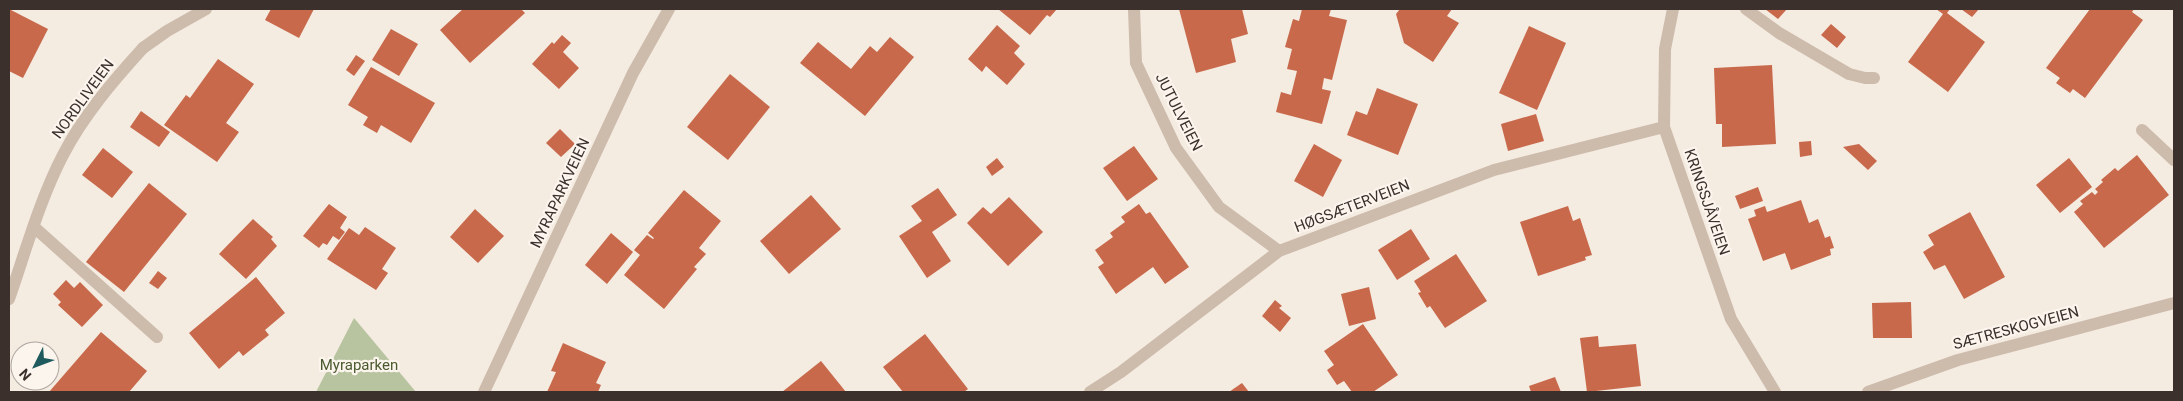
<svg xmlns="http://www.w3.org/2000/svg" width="2183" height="401" viewBox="0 0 2183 401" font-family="Roboto,sans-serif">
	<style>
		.green { fill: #b8c4a0 }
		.building { fill: #c8694b }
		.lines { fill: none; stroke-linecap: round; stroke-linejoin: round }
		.service { stroke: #cdbbac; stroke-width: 12 }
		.minor { stroke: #cdbbac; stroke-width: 12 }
		.labels { text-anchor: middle; stroke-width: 4.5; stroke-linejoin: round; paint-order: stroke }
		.street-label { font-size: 15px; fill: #3b302b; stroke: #fbf5ee }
		.park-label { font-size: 15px; fill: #4a5a2e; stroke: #fbf5ee }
	</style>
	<rect width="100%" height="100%" fill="#f4ebe1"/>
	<polygon class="green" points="354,318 416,392 316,392"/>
	<g class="building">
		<polygon points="9,9 48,29 23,78 9,71"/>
		<polygon points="271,9 314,9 299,38 265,20"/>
		<polygon points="463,9 521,9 525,13 470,63 440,30"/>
		<polygon points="998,9 1057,9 1050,17 1047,15 1030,35"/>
		<polygon points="1179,9 1242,9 1248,34 1231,39 1236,62 1196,73"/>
		<polygon points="1302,9 1331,9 1329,16 1347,20 1332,80 1324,78 1322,89 1331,91 1322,124 1276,112 1281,92 1291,95 1297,71 1287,69 1292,49 1285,47 1293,19 1299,21"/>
		<polygon points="1400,9 1452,9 1447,16 1459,23 1433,62 1404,43 1396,14"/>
		<polygon points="1765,9 1787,9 1778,19"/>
		<polygon points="1936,9 1950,9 1947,13 1985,42 1948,92 1908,62 1943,14"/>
		<polygon points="1961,9 1979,9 1972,17"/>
		<polygon points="2090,9 2134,9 2132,12 2143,20 2085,98 2073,89 2070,93 2056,83 2060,78 2046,68"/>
		<polygon points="1831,24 1846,37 1837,48 1821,35"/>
		<polygon points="997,25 1020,46 1014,53 1025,64 1007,85 986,66 982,72 968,59"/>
		<polygon points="1529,26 1566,43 1537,110 1499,93"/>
		<polygon points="391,29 418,44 399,76 372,60"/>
		<polygon points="562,35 571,43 563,52 579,68 559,89 532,64 552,42 554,44"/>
		<polygon points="890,37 914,57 865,116 800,63 818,42 851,69 870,46 877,52"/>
		<polygon points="356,55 365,61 354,76 346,70"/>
		<polygon points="218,59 254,84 226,123 239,132 217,162 164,125 186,95 190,98"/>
		<polygon points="1772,65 1776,144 1722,147 1722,124 1716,124 1714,68"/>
		<polygon points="371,67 435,103 411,143 381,125 377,133 363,125 368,117 348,105"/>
		<polygon points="730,74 770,107 728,160 687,127"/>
		<polygon points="1377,88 1418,104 1398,155 1347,135 1356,111 1367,115"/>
		<polygon points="141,111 170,132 159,147 130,127"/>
		<polygon points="1536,114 1544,141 1508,151 1501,124"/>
		<polygon points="560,129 575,144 561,157 546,143"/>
		<polygon points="1811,141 1812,155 1800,157 1799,142"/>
		<polygon points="1314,144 1342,160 1323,197 1294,181"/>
		<polygon points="1859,144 1877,161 1868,170 1843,147"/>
		<polygon points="1134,146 1158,179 1127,201 1103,168"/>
		<polygon points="103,148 133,172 112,198 82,175"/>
		<polygon points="2137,155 2169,195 2104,248 2074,212 2083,204 2080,201 2092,192 2095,195 2098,192 2095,189 2103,182 2101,180 2115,168 2118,171"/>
		<polygon points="997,158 1004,167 992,176 986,167"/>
		<polygon points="2069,158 2092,187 2060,213 2036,185"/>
		<polygon points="149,183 187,214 124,292 86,262"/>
		<polygon points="1758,187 1763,201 1740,209 1735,196"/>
		<polygon points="938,188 957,215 932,232 951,261 927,278 899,236 922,221 911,206"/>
		<polygon points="684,190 721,221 699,248 706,254 694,267 697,269 664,309 624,275 640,255 634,250 647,235 653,239 654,238 648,233"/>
		<polygon points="811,195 841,229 789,274 760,241"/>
		<polygon points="1009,197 1043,232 1008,266 967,223 983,207 991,214"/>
		<polygon points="1801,200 1809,223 1818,219 1825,238 1830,236 1834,248 1830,249 1831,255 1791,270 1785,253 1763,261 1748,219 1756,216 1754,210 1765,206 1767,212"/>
		<polygon points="329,204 347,217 340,228 345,232 339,240 333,236 327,245 323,243 319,248 303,236"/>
		<polygon points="1139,204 1146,214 1150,212 1189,267 1165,284 1153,267 1116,294 1098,267 1104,263 1095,250 1113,237 1110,233 1125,222 1121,217"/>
		<polygon points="1568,206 1573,221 1580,218 1592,255 1585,257 1586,260 1538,276 1520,222"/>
		<polygon points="475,209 504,236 478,263 450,237"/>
		<polygon points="1970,212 2005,277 1964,299 1945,265 1934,270 1923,252 1934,245 1928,235"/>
		<polygon points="253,219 273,237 271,239 277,246 246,279 219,254"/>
		<polygon points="365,227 396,248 382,269 388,273 376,290 327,259 349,228 359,235"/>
		<polygon points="1411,229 1430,259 1397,280 1378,250"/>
		<polygon points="611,233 633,252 607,284 585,265"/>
		<polygon points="1456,254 1487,301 1445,328 1430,306 1427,308 1418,293 1421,292 1414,281"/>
		<polygon points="158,271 167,278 158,289 149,283"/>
		<polygon points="256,277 285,313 265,330 269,335 243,356 239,351 219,369 189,333"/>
		<polygon points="66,280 74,288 80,282 103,305 82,327 58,305 61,302 53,294"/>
		<polygon points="1369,287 1376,319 1349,326 1341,294"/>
		<polygon points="1275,300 1282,306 1279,308 1291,318 1280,332 1262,316"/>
		<polygon points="1911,302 1912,338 1873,338 1872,303"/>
		<polygon points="1363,324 1398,375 1373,392 1352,392 1344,381 1337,385 1327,370 1334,365 1324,351"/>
		<polygon points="101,332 147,371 129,392 49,392"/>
		<polygon points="925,334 968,389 964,392 903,392 883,367"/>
		<polygon points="1598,336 1599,347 1636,344 1641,386 1587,392 1580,338"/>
		<polygon points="563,343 606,362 596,383 601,385 598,392 547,392 556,372 551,371"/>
		<polygon points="821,361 846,392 782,392"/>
		<polygon points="1555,377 1561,392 1531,392 1529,386"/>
		<polygon points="1242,383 1249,392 1229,392"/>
	</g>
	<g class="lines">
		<g class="service">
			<polyline points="1746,9 1779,33 1849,74 1865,78 1874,78"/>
			<polyline points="143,48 167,31 206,9"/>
			<polyline points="2142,130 2174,160"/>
			<polyline points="34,227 157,337"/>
		</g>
		<g class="minor">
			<polyline points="1134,9 1136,63 1176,148 1219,207 1279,251"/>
			<polyline points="1673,9 1665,49 1664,127 1731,319 1775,392"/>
			<path d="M9,299c16,-46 31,-100 54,-144 20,-39 50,-74 80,-107"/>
			<polyline points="484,392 633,73 669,9"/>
			<polyline points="1090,392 1121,372 1279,251 1494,170 1664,127"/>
			<polyline points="1868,392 1958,360 2174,303"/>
		</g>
	</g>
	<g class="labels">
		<g class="street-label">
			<text transform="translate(83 99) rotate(-54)" y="5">NORDLIVEIEN</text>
			<text transform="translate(1179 112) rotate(63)" y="5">JUTULVEIEN</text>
			<text transform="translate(560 193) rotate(-65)" y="5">MYRAPARKVEIEN</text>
			<text transform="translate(1707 202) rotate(71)" y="5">KRINGSJÅVEIEN</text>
			<text transform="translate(1352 206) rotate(-21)" y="5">HØGSÆTERVEIEN</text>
			<text transform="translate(2016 328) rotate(-15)" y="5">SÆTRESKOGVEIEN</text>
		</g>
		<g class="park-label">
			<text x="359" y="370">Myraparken</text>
		</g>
	</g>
	<rect width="2183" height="401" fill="none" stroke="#3b302b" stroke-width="20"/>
	<g transform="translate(35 366) rotate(228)"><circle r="24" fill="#fbf5ee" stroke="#aea6a0"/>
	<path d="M0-4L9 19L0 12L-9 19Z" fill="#1f5a5e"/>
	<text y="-8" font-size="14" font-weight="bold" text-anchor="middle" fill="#3b302b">N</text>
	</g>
</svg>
